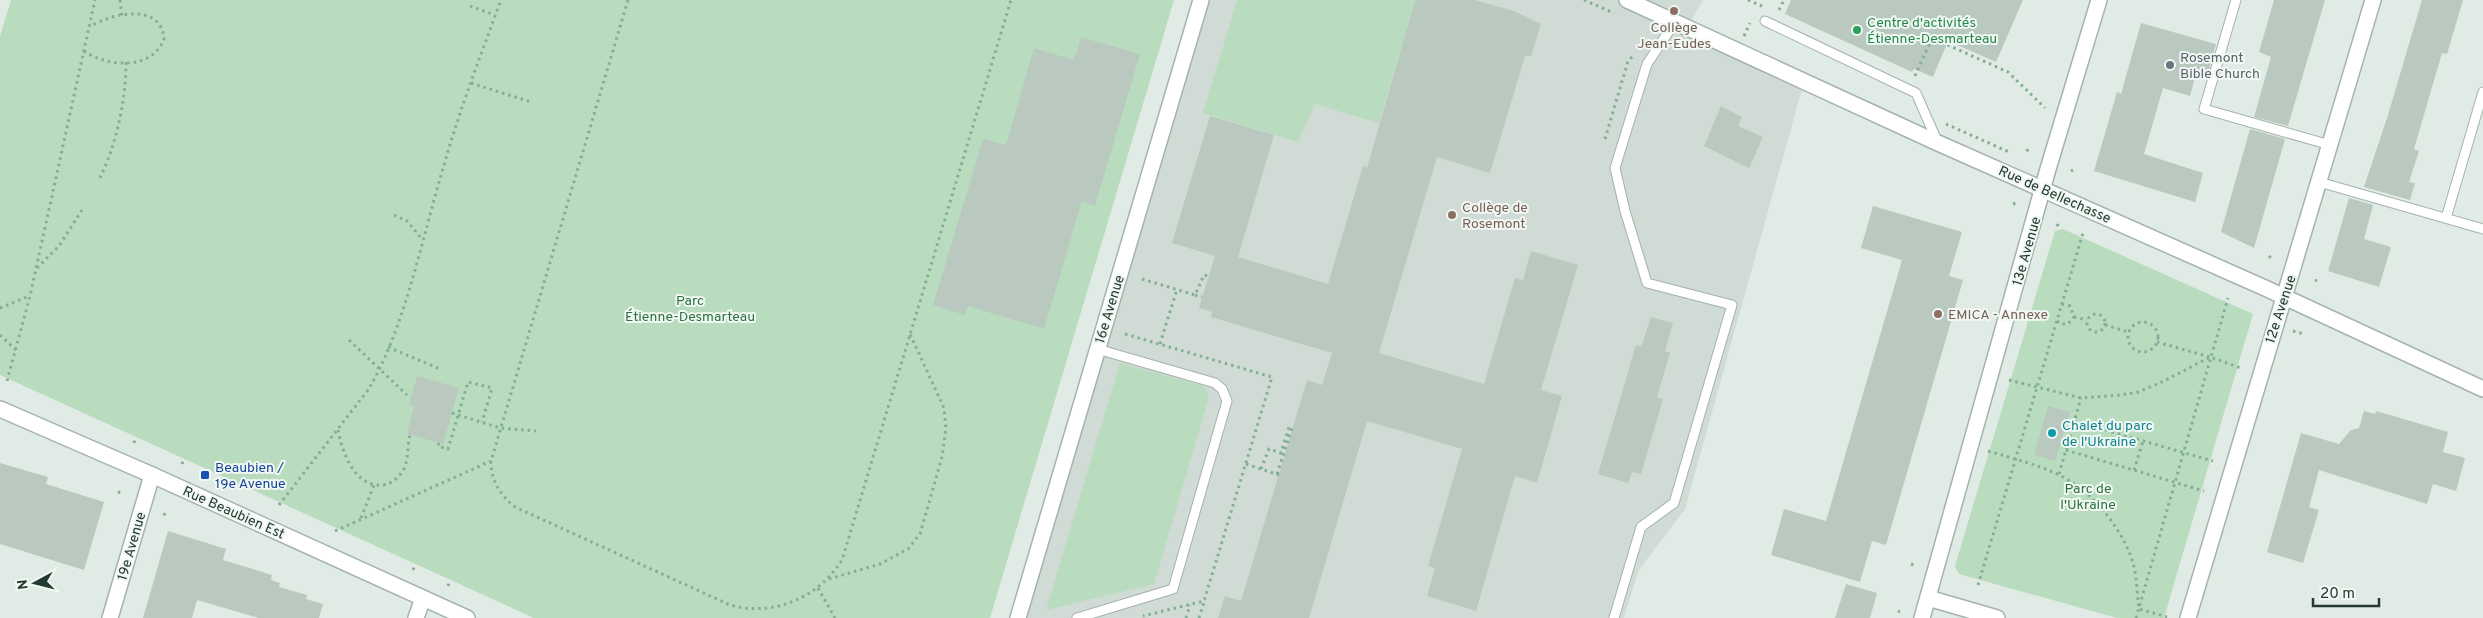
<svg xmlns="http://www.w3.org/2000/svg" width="2483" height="618" viewBox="0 0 2483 618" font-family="Overpass,sans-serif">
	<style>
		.built { fill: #cfdbd4 }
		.green { fill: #badcbe }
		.building { fill: #b9c9c0 }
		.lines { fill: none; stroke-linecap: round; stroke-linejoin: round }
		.service-casing { stroke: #a4b3ab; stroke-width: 11 }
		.minor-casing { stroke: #a4b3ab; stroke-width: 18 }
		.tertiary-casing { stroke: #a4b3ab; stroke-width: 18 }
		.path { stroke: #82ae99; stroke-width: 3; stroke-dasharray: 2.5 4; stroke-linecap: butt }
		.service { stroke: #fff; stroke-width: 9 }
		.minor { stroke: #fff; stroke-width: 15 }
		.tertiary { stroke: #fff; stroke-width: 15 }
		.education-dot { fill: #8d6e63; stroke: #f1f8f3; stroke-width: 2 }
		.leisure-dot { fill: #2e9e5b; stroke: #f1f8f3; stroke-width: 2 }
		.worship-dot { fill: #6b7280; stroke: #f1f8f3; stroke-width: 2 }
		.culture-dot { fill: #0f9aa8; stroke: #f1f8f3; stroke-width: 2 }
		.transit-dot { fill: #1a4fb4; stroke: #f1f8f3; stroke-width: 2 }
		.labels { text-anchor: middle; stroke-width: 4; stroke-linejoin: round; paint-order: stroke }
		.leisure-label { font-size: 14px; fill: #27864d; stroke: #f1f8f3; text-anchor: start }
		.education-label { font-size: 14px; fill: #785e54; stroke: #f1f8f3; text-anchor: start }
		.worship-label { font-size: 14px; fill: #5b616d; stroke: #f1f8f3; text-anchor: start }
		.street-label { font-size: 14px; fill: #223b30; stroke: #f1f8f3 }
		.park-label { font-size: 14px; fill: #2c723c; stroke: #f1f8f3 }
		.culture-label { font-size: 14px; fill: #0d838f; stroke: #f1f8f3; text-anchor: start }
		.transit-label { font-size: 14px; fill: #164399; stroke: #f1f8f3; text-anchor: start }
	</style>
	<rect width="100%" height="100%" fill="#e1ebe5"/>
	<polygon class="built" points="1202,0 1703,0 1687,27 1804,82 1685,509 1638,571 1624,618 1018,618"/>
	<g class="green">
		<polygon points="11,0 1174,0 990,618 534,618 0,375 0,36"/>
		<polygon points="1237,0 1415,0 1379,123 1315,104 1298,142 1203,113"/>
		<polygon points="2063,229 2253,314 2164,618 2117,618 1959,574 1955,566 2055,231"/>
		<polygon points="1120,363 1203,386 1209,397 1154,584 1046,610"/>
	</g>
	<g class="building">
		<polygon points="1415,0 1474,0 1514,11 1541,24 1531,56 1525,56 1490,173 1437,157 1379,353 1484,384 1515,278 1523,280 1531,251 1578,265 1541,390 1562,396 1537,483 1515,476 1476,611 1427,596 1435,568 1428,566 1462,449 1367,421 1309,618 1218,618 1225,596 1241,601 1307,380 1322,385 1332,353 1211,317 1212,312 1199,308 1215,256 1172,243 1210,116 1274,135 1238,257 1328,284 1363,166 1367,168"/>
		<polygon points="1791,0 2023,0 1996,62 1948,41 1933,77 1914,69 1912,72 1785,14"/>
		<polygon points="2274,0 2325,0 2288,126 2254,117 2271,57 2259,52"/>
		<polygon points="2422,0 2463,0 2447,54 2442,53 2414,149 2419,151 2409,182 2415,183 2410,200 2364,187 2388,115"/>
		<polygon points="2141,23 2216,44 2207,77 2196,74 2190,96 2163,88 2144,154 2203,173 2195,202 2094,171 2117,92 2121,94"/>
		<polygon points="1081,37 1140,54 1095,206 1082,201 1044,329 968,306 965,315 933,305 983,139 1006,145 1034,48 1074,60"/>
		<polygon points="1721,106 1742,117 1738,126 1763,137 1749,168 1704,146"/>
		<polygon points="2250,129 2285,139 2254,248 2221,232"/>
		<polygon points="2349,198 2373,205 2364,239 2391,247 2379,287 2328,271"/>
		<polygon points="1873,206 1962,232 1949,276 1963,280 1886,545 1872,541 1860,582 1771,555 1784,509 1826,521 1902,260 1861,248"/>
		<polygon points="1651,317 1673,323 1665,351 1670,353 1657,397 1663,399 1641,474 1632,472 1628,483 1598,474 1636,345 1641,347"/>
		<polygon points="417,376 459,388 443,444 407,434 414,406 409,405"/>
		<polygon points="2048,406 2070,412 2055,461 2034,455"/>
		<polygon points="2364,411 2375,414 2376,411 2448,432 2443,452 2465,458 2456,491 2433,484 2427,504 2319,470 2309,507 2319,510 2303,563 2267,552 2301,433 2339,444 2351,430 2359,428"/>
		<polygon points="0,463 48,477 46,484 104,502 84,570 0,544"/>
		<polygon points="168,531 226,549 223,560 272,575 271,580 280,583 279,587 307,595 306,599 323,604 319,618 259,618 197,600 192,618 143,618"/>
		<polygon points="1846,584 1877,593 1870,618 1835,618"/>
	</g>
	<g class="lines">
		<g class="service-casing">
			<g id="service">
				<polyline points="2236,0 2204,109 2330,145"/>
				<polyline points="1765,21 1916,93 1938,143"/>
				<polyline points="2319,182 2483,229"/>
				<polyline points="2446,218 2483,92"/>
				<polyline points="1077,618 1173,589 1227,401 1222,389 1215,383 1097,349"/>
				<polyline points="1614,618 1641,527 1674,503 1732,305 1647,283 1625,211 1615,168 1647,64 1675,22"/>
			</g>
		</g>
		<g class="minor-casing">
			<g id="minor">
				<polyline points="1928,598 1997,618"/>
				<polyline points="110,618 152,475"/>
				<polyline points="416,618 423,598"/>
				<polyline points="1018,618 1201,0"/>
				<polyline points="1922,618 2048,169 2099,0"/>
				<path d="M2188,618c60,-207 124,-412 185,-618"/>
			</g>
		</g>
		<g class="tertiary-casing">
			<g id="tertiary">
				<polyline points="1627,0 1938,143 2265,288 2483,389"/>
				<polyline points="0,409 152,475 467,618"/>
			</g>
		</g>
		<g class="path">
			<polyline points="120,0 122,18"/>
			<path d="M628,0l-137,461c0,20 9,34 24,46l215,98c44,12 88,-7 112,-45l169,-560"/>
			<polyline points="1584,0 1614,13"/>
			<polyline points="1748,0 1762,6"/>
			<polyline points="470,6 495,15"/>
			<polyline points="1779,10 1784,0"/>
			<polyline points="1744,36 1750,23"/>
			<path d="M84,51c23,16 68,20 80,-12 -2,-37 -54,-26 -74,-12"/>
			<polyline points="1915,76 1932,38 2008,72 2045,108"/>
			<polyline points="471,83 531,102"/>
			<polyline points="1946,124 2009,152"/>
			<polyline points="1605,139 1628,61 1634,55"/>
			<polyline points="2027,149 2028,152"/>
			<polyline points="2071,171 2073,170"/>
			<path d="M100,178c17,-36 26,-77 26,-118"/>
			<polyline points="2013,204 2016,203"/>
			<polyline points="394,215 407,221 422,239"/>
			<polyline points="2057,224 2059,227"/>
			<polyline points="2269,256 2271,258"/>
			<polyline points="37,268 59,246 82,210"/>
			<polyline points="1142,279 1195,295 1204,275 1209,276"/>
			<polyline points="2315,281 2317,280"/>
			<polyline points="1195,295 1202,297"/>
			<polyline points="0,308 29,296"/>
			<circle cx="2096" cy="323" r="9"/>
			<polyline points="2074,317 2087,320"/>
			<polyline points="2057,321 2061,324 2068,324 2074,317 2070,306 2062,304"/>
			<circle cx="2143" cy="337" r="15"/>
			<polyline points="2105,325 2128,332"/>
			<polyline points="2293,331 2304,334"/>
			<polyline points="1125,334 1272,377 1204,601 1143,616"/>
			<polyline points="0,335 16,350"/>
			<polyline points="349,340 407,395"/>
			<polyline points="2157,342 2210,357"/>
			<polyline points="1160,344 1177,289"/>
			<polyline points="388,347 440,369"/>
			<polyline points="2009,380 2081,398 2121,395 2138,392 2160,383 2210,357 2241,368"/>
			<polyline points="7,381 30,296 95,0"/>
			<polyline points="452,413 500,428 536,431"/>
			<polyline points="2074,421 2213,461"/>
			<path d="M338,430c4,22 17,58 45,55 8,-1 14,-6 19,-13 7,-10 5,-25 8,-37"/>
			<polyline points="134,443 135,439"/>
			<polyline points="439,443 438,446 448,449 468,382 492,388 482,422"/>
			<polyline points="2066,450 2204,491"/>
			<path d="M1988,451c53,16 87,21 122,68 10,14 18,27 23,44 4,14 4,31 6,46l28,8"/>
			<polyline points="182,464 183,461"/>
			<polyline points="1246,464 1279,475"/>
			<polyline points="1261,469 1269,449 1281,453 1289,427 1292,428 1277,474"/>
			<polyline points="2134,470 2143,441"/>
			<polyline points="2059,474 2081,398"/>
			<polyline points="118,493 121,491"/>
			<path d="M279,505l89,-115c36,-59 54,-151 74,-218 16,-58 38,-115 59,-172"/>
			<polyline points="164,513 166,518"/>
			<polyline points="361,518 374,485"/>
			<polyline points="335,531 491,461"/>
			<polyline points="1911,564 1914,565"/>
			<polyline points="413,570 414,567"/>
			<polyline points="829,579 880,564 908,549 920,534 942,457 946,429 944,408 910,334"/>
			<polyline points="1978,585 2083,233"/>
			<polyline points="448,586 449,583"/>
			<polyline points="818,588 835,618"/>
			<polyline points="1898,611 1900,612"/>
			<polyline points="1186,618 1190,605"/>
			<polyline points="1199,618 1204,602"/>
			<polyline points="2136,618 2228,298"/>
		</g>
		<use href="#service" class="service"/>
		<use href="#minor" class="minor"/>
		<use href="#tertiary" class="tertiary"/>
	</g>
	<g class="education-dot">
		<circle cx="1674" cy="11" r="5"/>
		<circle cx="1452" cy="215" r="5"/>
		<circle cx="1938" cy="314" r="5"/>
	</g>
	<circle class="leisure-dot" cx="1857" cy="30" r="5"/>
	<circle class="worship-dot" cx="2170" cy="65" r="5"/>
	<circle class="culture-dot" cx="2052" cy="433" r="5"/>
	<rect class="transit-dot" x="200" y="470" width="10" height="10" rx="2.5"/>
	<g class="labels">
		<g class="leisure-label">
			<text x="1867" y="27">Centre d'activités<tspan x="1867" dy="16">Étienne-Desmarteau</tspan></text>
		</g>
		<g class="education-label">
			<text x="1674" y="32" text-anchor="middle">Collège<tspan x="1674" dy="16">Jean-Eudes</tspan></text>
			<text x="1462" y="212">Collège de<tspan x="1462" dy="16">Rosemont</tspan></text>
			<text x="1948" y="319">EMICA - Annexe</text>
		</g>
		<g class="worship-label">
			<text x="2180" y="62">Rosemont<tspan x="2180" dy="16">Bible Church</tspan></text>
		</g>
		<g class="street-label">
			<text transform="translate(2055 194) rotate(24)" y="5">Rue de Bellechasse</text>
			<text transform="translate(2026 251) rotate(-74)" y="5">13e Avenue</text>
			<text transform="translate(1109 309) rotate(-73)" y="5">16e Avenue</text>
			<text transform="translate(2280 309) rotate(-72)" y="5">12e Avenue</text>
			<text transform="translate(234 512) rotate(24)" y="5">Rue Beaubien Est</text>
			<text transform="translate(131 546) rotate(-74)" y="5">19e Avenue</text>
		</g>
		<g class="park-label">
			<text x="690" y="305">Parc<tspan x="690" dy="16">Étienne-Desmarteau</tspan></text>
			<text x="2088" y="493">Parc de<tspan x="2088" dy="16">l'Ukraine</tspan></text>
		</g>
		<g class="culture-label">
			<text x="2062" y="430">Chalet du parc<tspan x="2062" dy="16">de l'Ukraine</tspan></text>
		</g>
		<g class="transit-label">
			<text x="215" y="472">Beaubien /<tspan x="215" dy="16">19e Avenue</tspan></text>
		</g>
	</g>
	<g transform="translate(35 583) rotate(263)" stroke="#f1f8f3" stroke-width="4" paint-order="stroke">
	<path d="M0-4L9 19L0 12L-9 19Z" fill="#223b30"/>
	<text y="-8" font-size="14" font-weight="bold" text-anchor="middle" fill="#223b30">N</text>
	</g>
	<path d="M2313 598v8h66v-8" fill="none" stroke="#223b30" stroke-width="2.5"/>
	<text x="2320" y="598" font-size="15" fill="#223b30" stroke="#f1f8f3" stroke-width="4" paint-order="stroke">20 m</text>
</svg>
